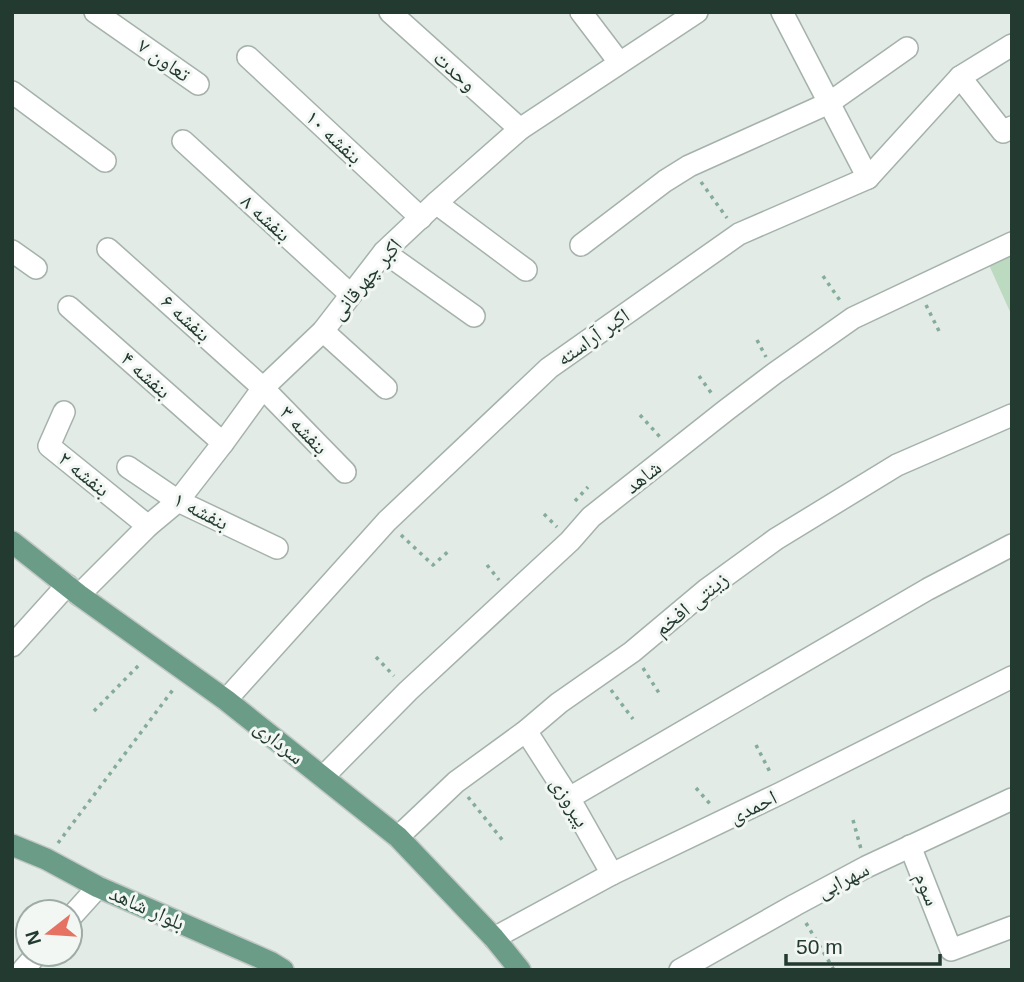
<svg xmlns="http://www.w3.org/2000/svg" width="1024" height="982" viewBox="0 0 1024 982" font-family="Helvetica,'Noto Naskh Arabic',sans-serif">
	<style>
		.green { fill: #bcdac0 }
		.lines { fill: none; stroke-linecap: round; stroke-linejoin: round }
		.minor-casing { stroke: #a5b2ab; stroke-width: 24 }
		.major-casing { stroke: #c1c8c5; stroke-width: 24 }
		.path { stroke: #85ac9a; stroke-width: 3.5; stroke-dasharray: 3.5 5; stroke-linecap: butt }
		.minor { stroke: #fff; stroke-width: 21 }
		.major { stroke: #6a9c88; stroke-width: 21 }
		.labels { text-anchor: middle; stroke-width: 6; stroke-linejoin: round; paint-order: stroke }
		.street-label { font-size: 21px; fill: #233a31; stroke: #f2f7f4 }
	</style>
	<rect width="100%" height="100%" fill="#e2ebe5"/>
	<polygon class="green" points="1012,254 1012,316 989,265"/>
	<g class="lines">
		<g class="minor-casing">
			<g id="minor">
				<polyline points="95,12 198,84"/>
				<polyline points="390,12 520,129"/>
				<polyline points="581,12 619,62"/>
				<polyline points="782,12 868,178"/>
				<polyline points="248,57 421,218"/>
				<polyline points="960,77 1003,132 1012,127"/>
				<polyline points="12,92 105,161"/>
				<polyline points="183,141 350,294"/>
				<polyline points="436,203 526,270"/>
				<polyline points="581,245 665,181 689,166 829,103 907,48"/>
				<polyline points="108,249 263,388 345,472"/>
				<polyline points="12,251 36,268"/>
				<polyline points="384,252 474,316"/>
				<polyline points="69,307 223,443"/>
				<polyline points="323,331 386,388"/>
				<polyline points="64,412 49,446 148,526"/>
				<polyline points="128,467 178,501 277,548"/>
				<polyline points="79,595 148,526 178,501 223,443 263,388 323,331 384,252 436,203 520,129 697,12"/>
				<polyline points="12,646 67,585"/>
				<polyline points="226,700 387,521 549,368 739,234 868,178 960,77 1012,45"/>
				<polyline points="526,731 569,798 612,874"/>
				<polyline points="323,777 408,691 570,541 591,517 725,411 775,373 853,318 1012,243"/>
				<polyline points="569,798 928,589 1012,545"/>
				<polyline points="398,837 456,782 526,731 559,703 632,652 706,590 776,539 897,465 1012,415"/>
				<polyline points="910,846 951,950 1012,927"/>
				<polyline points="70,918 98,887"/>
				<polyline points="494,938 612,874 781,793 1012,677"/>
				<polyline points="23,970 37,954"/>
				<polyline points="680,970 795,905 866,867 1012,799"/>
			</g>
		</g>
		<g class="major-casing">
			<g id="major">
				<polyline points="12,542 79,595 226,700 398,837 494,938 520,970"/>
				<polyline points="12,845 46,859 98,887 270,962 283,970"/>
			</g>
		</g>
		<g class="path">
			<polyline points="701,182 727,218"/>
			<polyline points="823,276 841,302"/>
			<polyline points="926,305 941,335"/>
			<polyline points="757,340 766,357"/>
			<polyline points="699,376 712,394"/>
			<polyline points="640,415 660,437"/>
			<polyline points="575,501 588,487"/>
			<polyline points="544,514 557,527"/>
			<polyline points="401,535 433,565 451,549"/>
			<polyline points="487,565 499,580"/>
			<polyline points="376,657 394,676"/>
			<polyline points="643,668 659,693"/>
			<polyline points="611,690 633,719"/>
			<polyline points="94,711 141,663"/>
			<polyline points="756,745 771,774"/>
			<polyline points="696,788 711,805"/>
			<polyline points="468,797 504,842"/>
			<polyline points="853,820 861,849"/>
			<polyline points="58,843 175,687"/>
			<polyline points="806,923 834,970"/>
		</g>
		<use href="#minor" class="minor"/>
		<use href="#major" class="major"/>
	</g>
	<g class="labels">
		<g class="street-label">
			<text transform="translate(164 60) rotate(35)" y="7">تعاون ۷</text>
			<text transform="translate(455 71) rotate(42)" y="7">وحدت</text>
			<text transform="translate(334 137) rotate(43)" y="7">بنفشه ۱۰</text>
			<text transform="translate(266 218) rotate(42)" y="7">بنفشه ۸</text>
			<text transform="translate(366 279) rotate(-50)" y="7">اکبر چهرقانی</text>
			<text transform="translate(186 318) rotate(42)" y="7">بنفشه ۶</text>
			<text transform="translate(593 337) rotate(-35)" y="7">اکبر آراسته</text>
			<text transform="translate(146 375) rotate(42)" y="7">بنفشه ۴</text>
			<text transform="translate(304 430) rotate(46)" y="7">بنفشه ۳</text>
			<text transform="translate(84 474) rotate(39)" y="7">بنفشه ۲</text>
			<text transform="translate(643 477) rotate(-38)" y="7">شاهد</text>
			<text transform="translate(201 511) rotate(27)" y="7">بنفشه ۱</text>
			<text transform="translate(691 604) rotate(-39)" y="7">زینتی افخم</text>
			<text transform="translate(279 742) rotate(39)" y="7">سرداری</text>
			<text transform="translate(570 802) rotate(59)" y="7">پیروزی</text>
			<text transform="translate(753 807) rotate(-26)" y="7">احمدی</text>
			<text transform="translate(843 880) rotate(-27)" y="7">سهرابی</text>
			<text transform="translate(927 889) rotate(68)" y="7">سوم</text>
			<text transform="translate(147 908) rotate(24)" y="7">بلوار شاهد</text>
		</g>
	</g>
	<rect width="1024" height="982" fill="none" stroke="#233a31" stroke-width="28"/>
	<g transform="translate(49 933) rotate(253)"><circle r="33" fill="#f2f7f4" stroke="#9faba6" stroke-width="2"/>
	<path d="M0-5L12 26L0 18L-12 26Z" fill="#e67264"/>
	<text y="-10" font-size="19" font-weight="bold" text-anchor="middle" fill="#233a31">N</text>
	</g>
	<path d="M786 954v10h154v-10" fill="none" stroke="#233a31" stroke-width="3.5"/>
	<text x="796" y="954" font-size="21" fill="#233a31" stroke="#f2f7f4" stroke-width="5" paint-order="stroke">50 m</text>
</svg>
